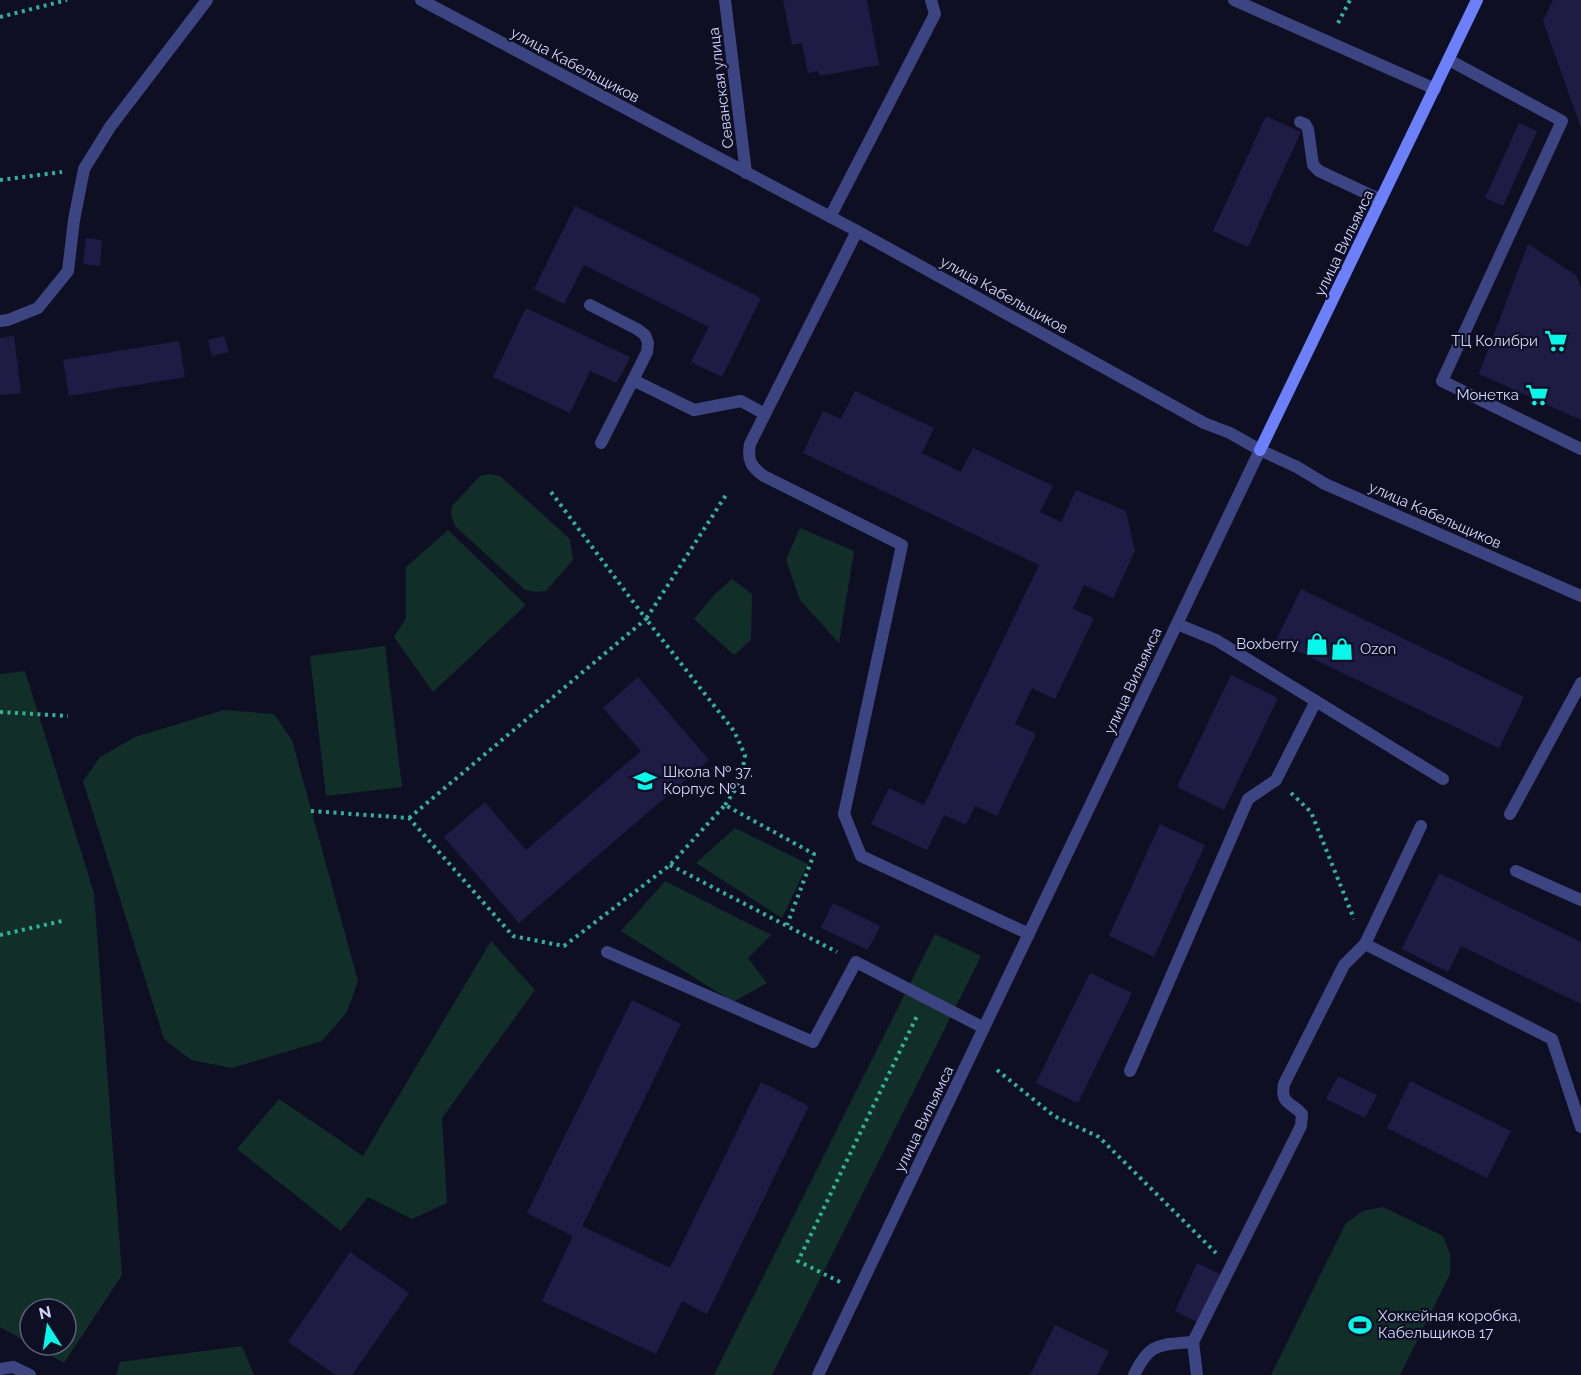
<svg xmlns="http://www.w3.org/2000/svg" width="1581" height="1375" viewBox="0 0 1581 1375" font-family="Raleway,sans-serif">
	<style>
		.green { fill: #122e29 }
		.building { fill: #1e1c45 }
		.lines { fill: none; stroke-linecap: round; stroke-linejoin: round }
		.path { stroke: #32b397; stroke-width: 4; stroke-dasharray: 3 4.5; stroke-linecap: butt }
		.lane { stroke: #3c4482; stroke-width: 12 }
		.street { stroke: #3c4482; stroke-width: 12 }
		.secondary { stroke: #6d80fb; stroke-width: 12 }
		.labels { text-anchor: middle; stroke-width: 4.5; stroke-linejoin: round; paint-order: stroke }
		.street-label { font-size: 15px; fill: #d4d6fe; stroke: #0f0f24 }
		.poi-label { font-size: 15px; fill: #d4d6fe; stroke: #0f0f24; text-anchor: end }
	</style>
	<rect width="100%" height="100%" fill="#0f0f24"/>
	<g class="green">
		<polygon points="489,474 500,476 570,539 573,560 546,591 536,592 525,590 455,526 451,515 452,506 480,476"/>
		<polygon points="800,528 854,551 839,643 800,600 786,560"/>
		<polygon points="448,530 526,605 433,692 394,637 406,618 406,567"/>
		<polygon points="732,579 752,594 751,640 734,655 694,619 715,594"/>
		<polygon points="385,646 402,787 326,796 310,656"/>
		<polygon points="25,671 94,893 122,1275 64,1363 32,1345 66,1345 66,1309 30,1309 30,1344 0,1327 0,674"/>
		<polygon points="224,710 274,714 292,740 358,981 347,1012 322,1041 232,1068 191,1060 164,1039 83,781 100,757 135,737"/>
		<polygon points="735,828 808,864 782,918 696,863"/>
		<polygon points="665,881 771,935 748,958 767,983 733,1002 621,931"/>
		<polygon points="935,934 981,956 772,1375 714,1375"/>
		<polygon points="491,941 535,990 442,1118 447,1203 412,1219 368,1197 341,1231 237,1149 279,1099 363,1156"/>
		<polygon points="1383,1207 1443,1236 1450,1254 1450,1274 1400,1375 1271,1375 1346,1223 1363,1211"/>
		<polygon points="242,1346 254,1375 116,1375 120,1362"/>
	</g>
	<g class="building">
		<polygon points="783,0 867,0 879,65 820,76 818,71 808,73 802,43 792,45"/>
		<polygon points="1553,0 1581,0 1581,128 1543,21"/>
		<polygon points="1266,116 1301,132 1248,247 1213,231"/>
		<polygon points="1519,123 1537,131 1503,206 1485,198"/>
		<polygon points="575,206 761,298 722,377 691,362 709,327 584,265 564,304 534,289"/>
		<polygon points="86,238 102,240 100,266 83,264"/>
		<polygon points="1528,244 1576,275 1581,287 1581,420 1479,374"/>
		<polygon points="526,308 630,357 617,383 590,371 570,413 493,377"/>
		<polygon points="14,336 21,393 0,395 0,338"/>
		<polygon points="224,336 229,352 212,356 208,340"/>
		<polygon points="179,341 185,377 69,396 63,360"/>
		<polygon points="855,391 934,428 922,453 961,472 973,448 1053,486 1040,512 1061,522 1076,490 1126,511 1135,551 1113,598 1084,585 1073,609 1094,618 1055,699 1032,688 1015,724 1036,734 997,816 975,806 966,825 944,815 927,850 871,824 889,788 924,805 1039,565 803,453 823,411 841,419"/>
		<polygon points="1301,589 1524,697 1499,748 1276,641"/>
		<polygon points="1231,675 1278,698 1224,810 1177,787"/>
		<polygon points="638,677 709,760 519,923 444,837 485,802 526,850 641,751 603,708"/>
		<polygon points="1160,824 1205,845 1154,957 1109,936"/>
		<polygon points="1439,873 1581,942 1581,1004 1461,946 1448,972 1402,949"/>
		<polygon points="833,903 880,926 868,950 821,928"/>
		<polygon points="1090,973 1132,993 1078,1103 1036,1083"/>
		<polygon points="632,1000 681,1024 582,1226 670,1268 761,1082 809,1106 707,1314 682,1301 656,1354 542,1301 573,1236 527,1213"/>
		<polygon points="1338,1076 1377,1095 1365,1118 1326,1099"/>
		<polygon points="1410,1081 1511,1131 1487,1178 1387,1128"/>
		<polygon points="350,1252 409,1293 352,1375 336,1375 288,1342"/>
		<polygon points="1197,1263 1220,1274 1197,1322 1175,1311"/>
		<polygon points="1055,1325 1109,1351 1097,1375 1030,1375"/>
	</g>
	<g class="lines">
		<g class="path">
			<polyline points="0,17 67,0"/>
			<polyline points="1338,23 1350,0"/>
			<polyline points="0,180 62,172"/>
			<polyline points="0,712 68,716"/>
			<polyline points="1291,793 1311,812 1354,919"/>
			<polyline points="725,805 741,781 745,755 734,731 646,619 726,495"/>
			<polyline points="311,811 409,818 513,936 564,946 670,865 725,805 814,854 787,925"/>
			<polyline points="409,818 646,619 551,492"/>
			<polyline points="670,865 837,952"/>
			<polyline points="0,935 62,921"/>
			<polyline points="997,1070 1054,1116 1099,1137 1216,1253"/>
			<polyline points="840,1282 798,1261 917,1016"/>
		</g>
		<g class="lane">
			<polyline points="1234,0 1435,89"/>
			<polyline points="1449,60 1562,121 1442,381 1581,449"/>
			<polyline points="1300,122 1305,124 1308,129 1313,165 1319,171 1381,200"/>
			<polyline points="830,217 935,14 931,0"/>
			<path d="M857,231l-107,213c-3,16 1,23 14,32l138,69 -58,269 17,42 168,78"/>
			<polyline points="590,305 637,329 645,335 648,343 647,352 633,380 694,410 741,401 765,414"/>
			<polyline points="0,321 8,320 38,308 68,271 74,220 84,169 110,127 207,0"/>
			<polyline points="601,443 633,380"/>
			<polyline points="1177,624 1216,640 1443,779"/>
			<polyline points="1510,814 1581,683"/>
			<polyline points="1421,826 1365,944 1552,1039 1581,1127"/>
			<polyline points="1516,871 1581,900"/>
			<polyline points="607,952 813,1042 856,962 984,1028"/>
			<polyline points="1130,1071 1248,799 1276,780 1316,701"/>
			<polyline points="0,1369 13,1367"/>
			<path d="M1134,1375c16,-33 25,-30 59,-33"/>
			<path d="M1197,1375l-4,-33 108,-216 1,-12c-11,-12 -22,-10 -18,-30l60,-119 21,-21"/>
		</g>
		<g class="street">
			<polyline points="421,0 857,231 1204,423 1230,433 1260,450 1297,467 1325,484 1581,596"/>
			<polyline points="725,0 746,173"/>
			<polyline points="13,1367 30,1375"/>
			<polyline points="818,1375 1260,450"/>
		</g>
		<polyline class="secondary" points="1260,450 1477,0"/>
	</g>
	<defs>
		<g id="supermarket-bare" transform="scale(1.8)"><path d="M-6-5.5h2.5l.6 2H6L4.5 2H-2.5L-4.4-4H-6ZM-1.5 3.2a1.3 1.3 0 1 0 .1 0ZM3 3.2a1.3 1.3 0 1 0 .1 0Z" fill="#07f7e9" stroke="#0f0f24" stroke-width="2.5" paint-order="stroke"/></g>
		<g id="shop-bare" transform="scale(1.8)"><path d="M-5-2.5h2.3a2.7 3.5 0 0 1 5.4 0H5L5.5 6h-11ZM-1.5-2.5h3a1.5 2.3 0 0 0-3 0Z" fill="#07f7e9" stroke="#0f0f24" stroke-width="2.5" paint-order="stroke"/></g>
		<g id="school-bare" transform="scale(1.8)"><path d="M0-5L7-2L0 1L-7-2ZM-4 1L0 2.5L4 1V4Q0 6-4 4Z" fill="#07f7e9" stroke="#0f0f24" stroke-width="2.5" paint-order="stroke"/></g>
		<g id="stadium-bare" transform="scale(1.8)"><path d="M0-5a6.5 5 0 1 0 0 10a6.5 5 0 1 0 0-10ZM-3.5-1.8h7v3.6h-7Z" fill="#07f7e9" stroke="#0f0f24" stroke-width="2.5" paint-order="stroke"/></g>
	</defs>
	<g fill-rule="evenodd">
		<use href="#supermarket-bare" x="1556" y="341"/>
		<use href="#supermarket-bare" x="1537" y="395"/>
		<use href="#shop-bare" x="1317" y="644"/>
		<use href="#shop-bare" x="1342" y="649"/>
		<use href="#school-bare" x="645" y="781"/>
		<use href="#stadium-bare" x="1360" y="1325"/>
	</g>
	<g class="labels">
		<g class="street-label">
			<text transform="translate(575 65) rotate(28)" y="5">улица Кабельщиков</text>
			<text transform="translate(721 88) rotate(-97)" y="5">Севанская улица</text>
			<text transform="translate(1344 243) rotate(-64)" y="5">улица Вильямса</text>
			<text transform="translate(1004 295) rotate(29)" y="5">улица Кабельщиков</text>
			<text transform="translate(1435 515) rotate(24)" y="5">улица Кабельщиков</text>
			<text transform="translate(1133 681) rotate(-65)" y="5">улица Вильямса</text>
			<text transform="translate(924 1119) rotate(-64)" y="5">улица Вильямса</text>
		</g>
		<g class="poi-label">
			<text x="1538" y="346">ТЦ Колибри</text>
			<text x="1519" y="400">Монетка</text>
			<text x="1299" y="649">Boxberry</text>
			<text x="1360" y="654" text-anchor="start">Ozon</text>
			<text x="663" y="777" text-anchor="start">Школа № 37.<tspan x="663" dy="17">Корпус № 1</tspan></text>
			<text x="1378" y="1321" text-anchor="start">Хоккейная коробка,<tspan x="1378" dy="17">Кабельщиков 17</tspan></text>
		</g>
	</g>
	<g transform="translate(48 1327) rotate(348)"><circle r="28" fill="#0f0f24" stroke="#5e5f7b" stroke-width="1.5"/>
	<path d="M0-4.5L10 22L0 15L-10 22Z" fill="#07f7e9"/>
	<text y="-9" font-size="16" font-weight="bold" text-anchor="middle" fill="#d4d6fe">N</text>
	</g>
</svg>
